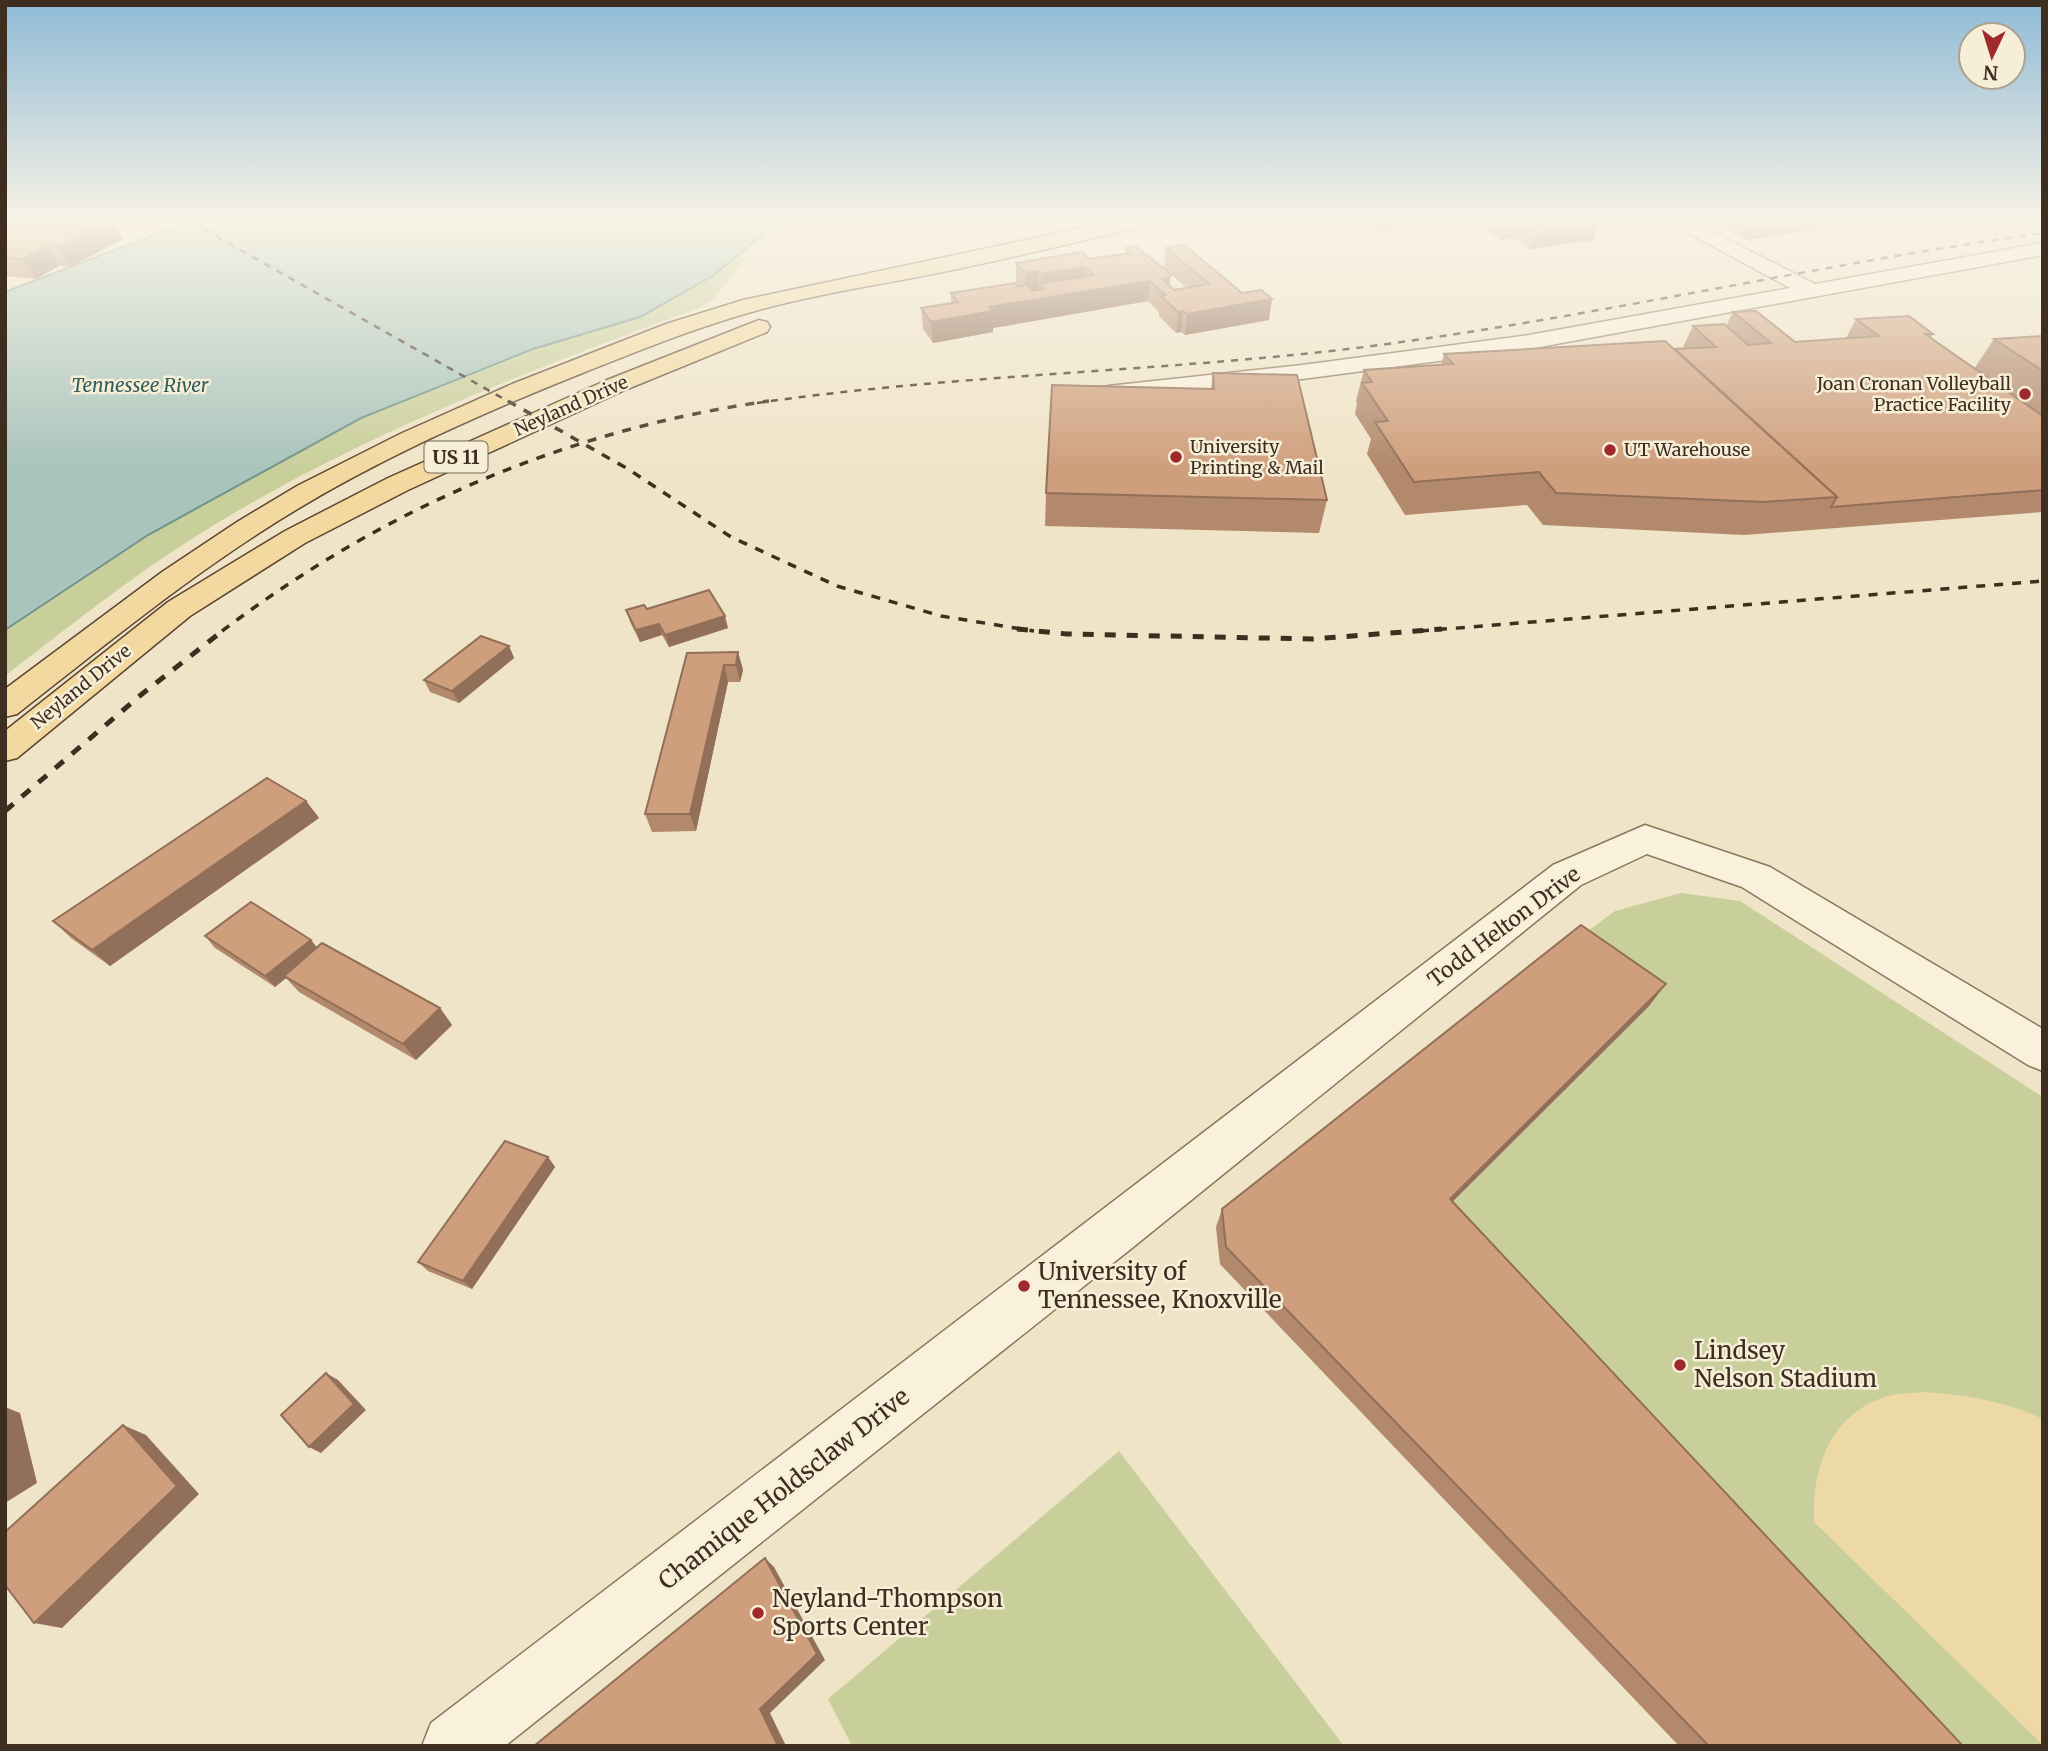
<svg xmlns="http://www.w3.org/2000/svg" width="2048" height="1751" viewBox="0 0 2048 1751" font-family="Merriweather,serif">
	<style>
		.green { fill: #c9cf9b }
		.sand { fill: #ecd9a5 }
		.water { fill: #a9c4bc; stroke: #6f938a; stroke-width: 2 }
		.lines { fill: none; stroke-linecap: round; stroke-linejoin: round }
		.minor-casing { stroke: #8d765c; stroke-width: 3 }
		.major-casing { stroke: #5b4430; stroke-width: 3 }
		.minor { fill: #faf1dc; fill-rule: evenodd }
		.major { fill: #f3d9a0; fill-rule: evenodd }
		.rail-far2 { stroke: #3d2e20; stroke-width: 2.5; stroke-dasharray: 7 7; stroke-linecap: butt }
		.rail-far1 { stroke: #3d2e20; stroke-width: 3.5; stroke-dasharray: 9 9; stroke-linecap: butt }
		.rail { stroke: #3d2e20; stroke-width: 5; stroke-dasharray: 11 11; stroke-linecap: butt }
		.wall { fill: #b2896c }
		.shaded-wall { fill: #916f58 }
		.building { fill: #cf9f7d; stroke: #916f58; stroke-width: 2 }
		.poi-dot { fill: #9e2a2b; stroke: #f7eed8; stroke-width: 2.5 }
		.labels { text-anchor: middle; stroke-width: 5; stroke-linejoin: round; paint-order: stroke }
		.far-poi-label { font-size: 18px; fill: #3d2e20; stroke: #f7eed8; text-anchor: start }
		.far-street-label { font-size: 18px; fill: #3d2e20; stroke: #f7eed8 }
		.far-water-label { font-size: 19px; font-style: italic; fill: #2f5d5a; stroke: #f7eed8 }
		.shield { fill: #f7eed8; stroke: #756857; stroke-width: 2 }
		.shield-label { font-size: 19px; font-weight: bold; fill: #3d2e20 }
		.street-label { font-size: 21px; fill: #3d2e20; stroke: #f7eed8 }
		.near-poi-label { font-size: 24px; fill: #3d2e20; stroke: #f7eed8; text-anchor: start }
		.near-street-label { font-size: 24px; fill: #3d2e20; stroke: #f7eed8 }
	</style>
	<rect width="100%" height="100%" fill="#f0e4c8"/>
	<g class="green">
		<path d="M736,257h8l1,3 -32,39 -14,9c-172,63 -345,129 -501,227 -67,42 -130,92 -193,141v-46l143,-95 213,-117 172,-69 107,-32 74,-42z"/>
		<polygon points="1681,893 1740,901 2043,1097 2043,1746 1680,1746 1220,1264 1216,1227 1336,1126 1524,978 1615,911"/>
		<polygon points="1119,1451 1344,1746 852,1746 828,1699"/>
	</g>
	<path class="sand" d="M1925,1392c41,3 80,9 118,27v326l-229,-223c-3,-53 17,-110 74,-126 11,-3 25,-3 37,-4z"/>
	<polygon class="water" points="188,222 778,222 714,275 640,317 533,349 361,418 148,535 5,630 5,292"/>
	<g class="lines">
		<g class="minor-casing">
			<g id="minor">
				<polygon points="1668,222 1693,222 1815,284 2043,243 2043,255 1529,349 1302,379 1108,400 1099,398 1096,393 1099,388 1108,386 1302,365 1529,335 1790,288"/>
				<polygon points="1645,825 1770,867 2043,1029 2043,1071 2028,1065 1742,887 1647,854 1581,885 1132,1248 505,1746 422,1746 431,1723 1553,865"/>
			</g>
		</g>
		<g class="major-casing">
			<g id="major">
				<path d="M1110,222h37l-9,6c-59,13 -117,28 -176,40 -69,15 -139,24 -207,43 -58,16 -114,39 -170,61 -113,45 -227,96 -329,163 -83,54 -161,118 -239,179l-12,3v-28l157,-117 75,-50 60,-36 103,-52 112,-50 154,-60 77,-24z"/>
				<polygon points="759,320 767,322 770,327 767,332 625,390 408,490 305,543 190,616 17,758 5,761 5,731 168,602 285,531 388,478 607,380"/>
			</g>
		</g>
		<use href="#minor" class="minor"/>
		<use href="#major" class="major"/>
		<g class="rail-far2">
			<polyline points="191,222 511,403"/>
			<path d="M757,403c207,-30 416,-31 623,-58 223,-30 441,-81 663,-112"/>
		</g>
		<g class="rail-far1">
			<polyline points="508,401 628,469 731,537 837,586 941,616 1034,631"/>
			<path d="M222,631c165,-124 343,-201 547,-230"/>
			<polyline points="1420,631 2043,581"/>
		</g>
		<g class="rail">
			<polyline points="1017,629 1067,634 1313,639 1442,629"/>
			<polyline points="5,811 142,694 225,629"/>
		</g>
	</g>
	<g class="wall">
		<polygon points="5,222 113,222 123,239 70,267 59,266 36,279 5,276"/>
		<polygon points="1370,222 1398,222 1398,228 1376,231 1369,227"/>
		<polygon points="1478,222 1593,222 1598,225 1593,240 1530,249 1513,238 1501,240 1477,224"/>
		<polygon points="1725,222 1817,222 1814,230 1746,240 1723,227"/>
		<polygon points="1866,222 1939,222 1927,228 1881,227"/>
		<polygon points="1126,248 1174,290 1187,288 1164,268 1166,248 1269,320 1185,335 1181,332 1176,333 1159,316 1159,312 1148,301 993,328 993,332 933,343 923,329 921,308 951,303 951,293 1019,287 1016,284 1016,263 1089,259 1125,254"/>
		<polygon points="1733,312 1795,342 1846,338 1856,319 1933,334 1931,338 1974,369 1994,339 2043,336 2043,512 1744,535 1543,525 1527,505 1405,515 1367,454 1371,439 1355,414 1357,403 1356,401 1364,370 1441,365 1444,354 1685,349 1683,347 1693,326 1726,326"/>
		<polygon points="1213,373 1327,500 1319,533 1045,526 1046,493 1211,389"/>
		<polygon points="647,609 728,628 669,647 662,635 640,642 630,622 626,610"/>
		<polygon points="509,646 514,658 459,703 430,692 424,680"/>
		<polygon points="738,652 743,670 740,682 728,682 696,831 652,832 645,814 687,653"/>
		<polygon points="306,801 319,818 110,966 71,938 53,921"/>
		<polygon points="205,936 317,948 440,1008 452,1025 416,1060 299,992 286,978 275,987 215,948"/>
		<polygon points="1649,1006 1453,1201 1963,1746 1679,1746 1220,1264 1216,1227 1222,1209"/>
		<polygon points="548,1157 555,1167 472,1289 428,1271 418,1262"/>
	</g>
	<g class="shaded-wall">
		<polygon points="105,222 113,222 123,239 70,267 58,247"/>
		<polygon points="1800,222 1817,222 1814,230 1746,240 1750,229"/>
		<polygon points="1930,222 1939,222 1927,228"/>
		<polygon points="1399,223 1398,228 1376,231 1377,226"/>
		<polygon points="1517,223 1513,238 1501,240 1506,225"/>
		<polygon points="1598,225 1593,240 1530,249 1534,234"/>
		<polygon points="47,246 59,266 36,279 23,259"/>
		<polygon points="1085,267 1084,287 1044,289 1041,286 1041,274"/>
		<polygon points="1038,271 1038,291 1025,293 1025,273"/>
		<polygon points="1170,277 1169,297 1162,279"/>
		<polygon points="1150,281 1148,301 993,328 993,332 933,343 931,322 989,307"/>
		<polygon points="1272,299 1269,320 1185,335 1187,314"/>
		<polygon points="1183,311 1181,332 1176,333 1178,312"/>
		<polygon points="725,616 728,628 669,647 665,635"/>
		<polygon points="659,624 662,635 640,642 636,630"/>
		<polygon points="509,646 514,658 459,703 452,691"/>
		<polygon points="738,652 743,670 740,682 736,665"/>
		<polygon points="724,665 728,682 696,831 690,814"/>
		<polygon points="306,801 319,818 110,966 92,950"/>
		<polygon points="311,940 320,951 284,976 286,978 275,987 265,976"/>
		<polygon points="1666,984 1649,1006 1437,1217 1450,1199"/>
		<polygon points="440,1008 452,1025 416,1060 403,1044"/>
		<polygon points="548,1157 555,1167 472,1289 463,1281"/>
		<polygon points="326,1373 338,1380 366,1410 321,1453 309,1447"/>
		<polygon points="5,1407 20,1413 37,1483 5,1503"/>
		<polygon points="123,1425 146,1435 199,1494 62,1628 34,1623"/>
		<polygon points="765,1558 774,1567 825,1660 770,1713 786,1746 778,1746 760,1709"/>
	</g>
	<g class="building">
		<polygon points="5,222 105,222 58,247 47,246 23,259 5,257"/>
		<polygon points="1372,222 1398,222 1399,223 1377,226"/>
		<polygon points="1502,222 1593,222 1598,225 1534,234 1517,223 1506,225"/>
		<polygon points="1737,222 1800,222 1750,229"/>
		<polygon points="1184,245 1242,293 1261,290 1272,299 1187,314 1183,311 1178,312 1161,296 1166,295 1150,281 989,307 993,311 931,322 921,308 958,302 951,293 1015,283 1018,287 1027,285 1032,291 1044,289 1039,284 1094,275 1085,267 1041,274 1038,271 1025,273 1016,263 1082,252 1089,259 1131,253 1126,248 1135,246 1171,274 1170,277 1162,279 1174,290 1209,284 1166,248"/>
		<polygon points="1756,311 1795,342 1879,336 1856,319 1909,316 1933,334 1925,334 2043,416 2043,490 1831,507 1837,497 1675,349 1716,347 1693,326 1724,324 1748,345 1771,343 1733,312"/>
		<polygon points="2043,336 2043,371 1994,339"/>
		<polygon points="1665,341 1837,497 1763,502 1556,493 1539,472 1414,482 1375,422 1388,421 1362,383 1372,382 1364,370 1453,364 1444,354"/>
		<polygon points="1213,373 1297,375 1327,500 1046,493 1052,385 1214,389"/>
		<polygon points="709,590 725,616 665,635 659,624 636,630 626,610 644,605 647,609"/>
		<polygon points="481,636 509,646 452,691 424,680"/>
		<polygon points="738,652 736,665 724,665 690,814 645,814 687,653"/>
		<polygon points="267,778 306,801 92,950 53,921"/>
		<polygon points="251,902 311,940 265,976 205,936"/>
		<polygon points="1581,925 1666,984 1450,1199 1963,1746 1709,1746 1226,1247 1222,1209"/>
		<polygon points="322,943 440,1008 403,1044 284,976"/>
		<polygon points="505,1141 548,1157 463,1281 418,1262"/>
		<polygon points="326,1373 354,1404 309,1447 281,1415"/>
		<polygon points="123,1425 177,1486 34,1623 5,1585 5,1532"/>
		<polygon points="765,1558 817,1654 760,1709 778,1746 534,1746"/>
	</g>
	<linearGradient id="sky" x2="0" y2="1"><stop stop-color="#8fbad6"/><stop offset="0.47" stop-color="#f8f3e6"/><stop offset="1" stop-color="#f8f3e6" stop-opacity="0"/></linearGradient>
	<rect width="2048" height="468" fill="url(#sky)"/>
	<g class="poi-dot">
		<circle cx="2025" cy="394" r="7"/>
		<circle cx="1610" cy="450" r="7"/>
		<circle cx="1176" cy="457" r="7"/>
		<circle cx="1024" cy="1286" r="7"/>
		<circle cx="1680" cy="1365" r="7"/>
		<circle cx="758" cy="1613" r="7"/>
	</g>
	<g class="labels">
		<g class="far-poi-label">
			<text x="2011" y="390" text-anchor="end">Joan Cronan Volleyball<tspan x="2011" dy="21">Practice Facility</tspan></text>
			<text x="1190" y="453">University<tspan x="1190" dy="21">Printing &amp; Mail</tspan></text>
			<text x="1624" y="456">UT Warehouse</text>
		</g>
		<g class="far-street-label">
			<text transform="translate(571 406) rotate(-24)" y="6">Neyland Drive</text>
			<text transform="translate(81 687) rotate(-39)" y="6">Neyland Drive</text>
		</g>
		<g class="far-water-label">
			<text x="140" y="392">Tennessee River</text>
		</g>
		<rect class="shield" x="424.5" y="441.5" width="63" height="31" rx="5"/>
		<g class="shield-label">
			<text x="456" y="464">US 11</text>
		</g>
		<g class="street-label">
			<text transform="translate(1504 927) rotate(-37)" y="7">Todd Helton Drive</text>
		</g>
		<g class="near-poi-label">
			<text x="1038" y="1280">University of<tspan x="1038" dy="28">Tennessee, Knoxville</tspan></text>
			<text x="1694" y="1359">Lindsey<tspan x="1694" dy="28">Nelson Stadium</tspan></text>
			<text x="772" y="1607">Neyland-Thompson<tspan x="772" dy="28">Sports Center</tspan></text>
		</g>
		<g class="near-street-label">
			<text transform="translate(784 1489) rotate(-38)" y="8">Chamique Holdsclaw Drive</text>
		</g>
	</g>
	<rect width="2048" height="1751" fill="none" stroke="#3d2e20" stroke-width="14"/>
	<g transform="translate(1992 56) rotate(184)"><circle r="33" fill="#f7eed8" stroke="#ada18e" stroke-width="2"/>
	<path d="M0-5L12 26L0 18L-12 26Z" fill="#9e2a2b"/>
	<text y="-10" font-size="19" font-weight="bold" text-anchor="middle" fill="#3d2e20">N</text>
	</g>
</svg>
